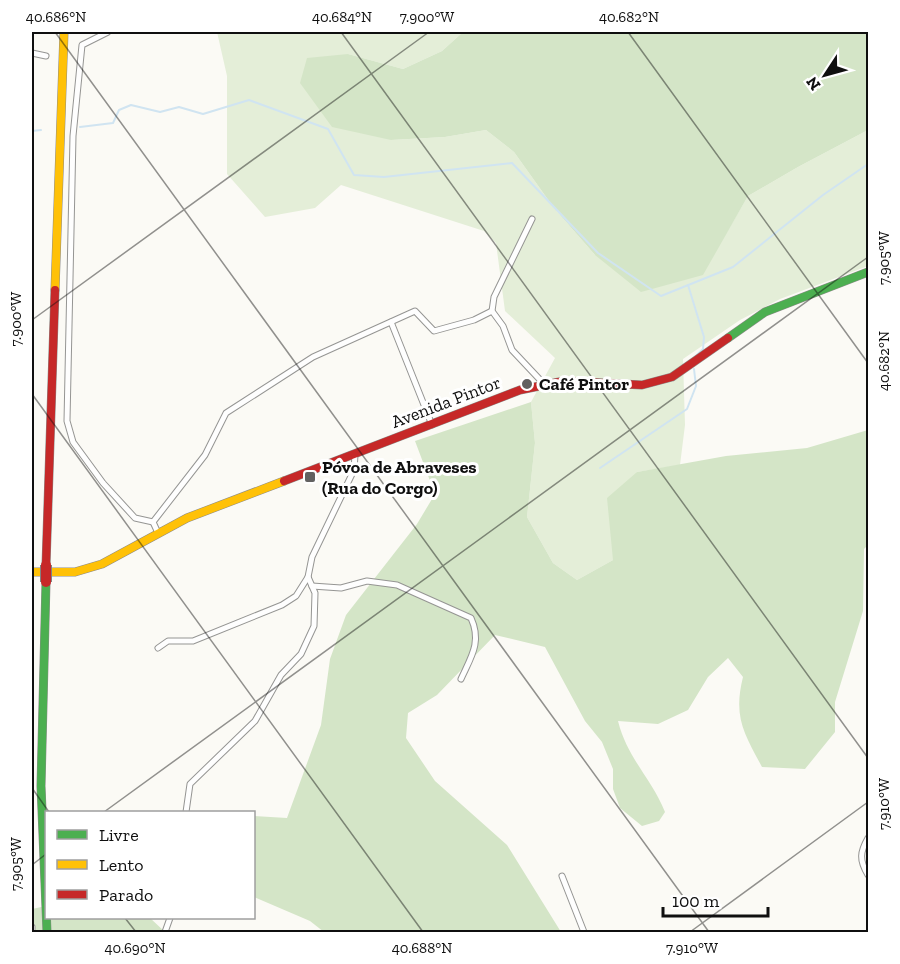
<svg xmlns="http://www.w3.org/2000/svg" width="900" height="964" viewBox="0 0 900 964" font-family="'Zilla Slab',serif">
	<style>
		.green { fill: #e4eed8 }
		.forest { fill: #d4e5c7 }
		.lines { fill: none; stroke-linecap: round; stroke-linejoin: round }
		.stream { stroke: #d0e4f1; stroke-width: 2 }
		.street-casing { stroke: #959593; stroke-width: 7 }
		.fast-casing { stroke: #8c8b89; stroke-width: 9 }
		.slow-casing { stroke: #8c8b89; stroke-width: 9 }
		.jam-casing { stroke: #8c8b89; stroke-width: 9 }
		.street { stroke: #fefefe; stroke-width: 5 }
		.fast { stroke: #4caf50; stroke-width: 8 }
		.slow { stroke: #ffc107; stroke-width: 8 }
		.jam { stroke: #c62828; stroke-width: 8 }
		.jam-bridge-casing { stroke: #838280; stroke-width: 12; stroke-linecap: butt }
		.jam-bridge { stroke: #c62828; stroke-width: 10 }
		.ticks { fill: none; stroke: #0f0f0f; stroke-width: 1.5; stroke-opacity: 0.45 }
		.poi-dot { fill: #626160; stroke: #fff; stroke-width: 2 }
		.labels { text-anchor: middle; stroke-width: 6; stroke-linejoin: round; paint-order: stroke }
		.poi-label { font-size: 18px; font-weight: bold; fill: #0f0f0f; stroke: #fff; text-anchor: start }
		.street-label { font-size: 18px; fill: #0f0f0f; stroke: #fff }
		.neatline { fill: none; stroke: #0f0f0f; stroke-width: 2 }
		.ticks-label { font-size: 15px; text-anchor: middle; fill: #0f0f0f }
	</style>
	<rect width="100%" height="100%" fill="#fbfaf5"/>
	<polygon class="green" points="217,32 463,32 442,51 403,69 348,54 391,140 445,137 486,130 514,152 554,208 595,255 727,232 748,196 798,167 868,130 868,266 780,299 740,320 683,359 685,425 680,465 637,472 613,560 577,580 553,563 527,517 535,443 531,402 555,358 505,311 496,243 484,231 341,185 315,208 265,217 227,174 227,76"/>
	<g class="forest">
		<polygon points="463,32 868,32 868,130 798,167 748,196 703,275 641,292 595,255 554,208 514,152 486,130 445,137 391,140 332,127 300,83 307,58 348,54 403,69 442,51"/>
		<path d="M531,402l4,41 -8,74 26,46 24,17 36,-20 -6,-62 30,-26 89,-16 81,-8 61,-18v115l-4,4 -1,62 -28,91v30l-30,37 -43,-2c-18,-34 -29,-50 -19,-90l-15,-19 -20,19 -20,33 -30,14 -40,-3c10,39 33,56 47,91l-6,9 -17,5 -22,-18 -7,-19v-20l-11,-27 -17,-21 -40,-74 -50,-12 -58,60 -29,18 -2,25 29,43 72,64 54,87h-237l-14,-11 -56,-24v-81l33,2 34,-93 9,-66 16,-44 71,-91 18,-30 -20,-53z"/>
		<polygon points="46,906 46,918 150,918 165,932 32,932 32,909"/>
	</g>
	<g class="lines">
		<g class="stream">
			<polyline points="80,127 113,123 119,110 131,105 160,112 179,107 203,114 249,100 328,129 354,175 384,177 512,163 598,253 661,296 733,267 823,195 868,164"/>
			<polyline points="32,131 41,130"/>
			<polyline points="688,285 704,337 703,349 695,357"/>
			<polyline points="600,468 687,409 696,386 694,369"/>
		</g>
		<g class="street-casing">
			<g id="street">
				<polyline points="108,32 82,45 73,136 67,421 73,442 103,483 135,518 153,522"/>
				<polyline points="32,53 46,56"/>
				<polyline points="532,219 494,297 492,311 503,326 512,350 544,384"/>
				<polyline points="391,322 432,425"/>
				<polyline points="158,533 153,522 205,455 226,413 313,357 415,311 434,331 474,320 492,311"/>
				<path d="M312,586l29,2 26,-7 30,4 74,33c11,24 0,39 -10,61"/>
				<polyline points="158,648 168,641 193,641 282,605 296,596 308,577"/>
				<polyline points="186,812 190,784 255,721 281,675 301,654 314,626 315,593 308,577 312,557 354,470 355,455"/>
				<path d="M868,838c-8,14 -9,22 0,37"/>
				<polyline points="562,876 584,932"/>
				<polyline points="32,927 32,932"/>
				<polyline points="165,932 170,918"/>
			</g>
		</g>
		<g class="fast-casing">
			<g id="fast">
				<polyline points="728,338 765,312 868,272"/>
				<polyline points="46,582 41,786 47,932"/>
			</g>
		</g>
		<g class="slow-casing">
			<g id="slow">
				<polyline points="55,290 64,32"/>
				<polyline points="32,572 75,572 102,564 187,518 284,481"/>
			</g>
		</g>
		<g class="jam-casing">
			<g id="jam">
				<polyline points="284,481 520,390 564,381 642,385 672,377 728,338"/>
				<polyline points="46,565 55,290"/>
			</g>
		</g>
		<use href="#street" class="street"/>
		<use href="#fast" class="fast"/>
		<use href="#slow" class="slow"/>
		<use href="#jam" class="jam"/>
		<g class="jam-bridge-casing">
			<polyline id="jam-bridge" points="46,565 46,582"/>
		</g>
		<use href="#jam-bridge" class="jam-bridge"/>
	</g>
	<path class="ticks" d="M55,32l654,900M341,32l527,726M628,32l240,331M32,320l397,-288M32,394l391,538M32,788l17,24M104,812l764,-555M32,865l14,-11M125,918l11,14M690,932l178,-130"/>
	<g class="poi-dot">
		<circle cx="527" cy="384" r="6"/>
		<rect x="304" y="471" width="12" height="12" rx="3"/>
	</g>
	<g class="labels">
		<g class="poi-label">
			<text x="539" y="390">Café Pintor</text>
			<text x="322" y="473">Póvoa de Abraveses<tspan x="322" dy="21">(Rua do Corgo)</tspan></text>
		</g>
		<g class="street-label">
			<text transform="translate(446 402) rotate(-21)" y="6">Avenida Pintor</text>
		</g>
	</g>
	<rect width="900" height="964" fill="none" stroke="#ffffff" stroke-width="66"/>
	<rect x="45" y="811" width="210" height="108" fill="#ffffff" stroke="#9f9f9f" stroke-width="1.5"/>
	<rect x="57" y="830" width="30" height="9" fill="#4caf50" stroke="#9f9f9f" stroke-width="1.5"/>
	<text x="99" y="841" font-size="18" fill="#0f0f0f">Livre</text>
	<rect x="57" y="860" width="30" height="9" fill="#ffc107" stroke="#9f9f9f" stroke-width="1.5"/>
	<text x="99" y="871" font-size="18" fill="#0f0f0f">Lento</text>
	<rect x="57" y="890" width="30" height="9" fill="#c62828" stroke="#9f9f9f" stroke-width="1.5"/>
	<text x="99" y="901" font-size="18" fill="#0f0f0f">Parado</text>
	<g transform="translate(825 75) rotate(234)" stroke="#ffffff" stroke-width="4.5" paint-order="stroke">
	<path d="M0-4.5L10 22L0 15L-10 22Z" fill="#0f0f0f"/>
	<text y="-9" font-size="16" font-weight="bold" text-anchor="middle" fill="#0f0f0f">N</text>
	</g>
	<path d="M663 907v9h105v-9" fill="none" stroke="#0f0f0f" stroke-width="3"/>
	<text x="672" y="907" font-size="18" fill="#0f0f0f" stroke="#ffffff" stroke-width="4.5" paint-order="stroke">100 m</text>
	<rect x="33" y="33" width="834" height="898" class="neatline"/>
	<g class="ticks-label">
		<text x="56" y="22">40.686°N</text>
		<text x="342" y="22">40.684°N</text>
		<text x="427" y="22">7.900°W</text>
		<text x="629" y="22">40.682°N</text>
		<text transform="translate(884 258) rotate(-90)" y="5">7.905°W</text>
		<text transform="translate(16 319) rotate(-90)" y="5">7.900°W</text>
		<text transform="translate(884 361) rotate(-90)" y="5">40.682°N</text>
		<text transform="translate(884 804) rotate(-90)" y="5">7.910°W</text>
		<text transform="translate(16 864) rotate(-90)" y="5">7.905°W</text>
		<text x="135" y="953">40.690°N</text>
		<text x="422" y="953">40.688°N</text>
		<text x="692" y="953">7.910°W</text>
	</g>
</svg>
